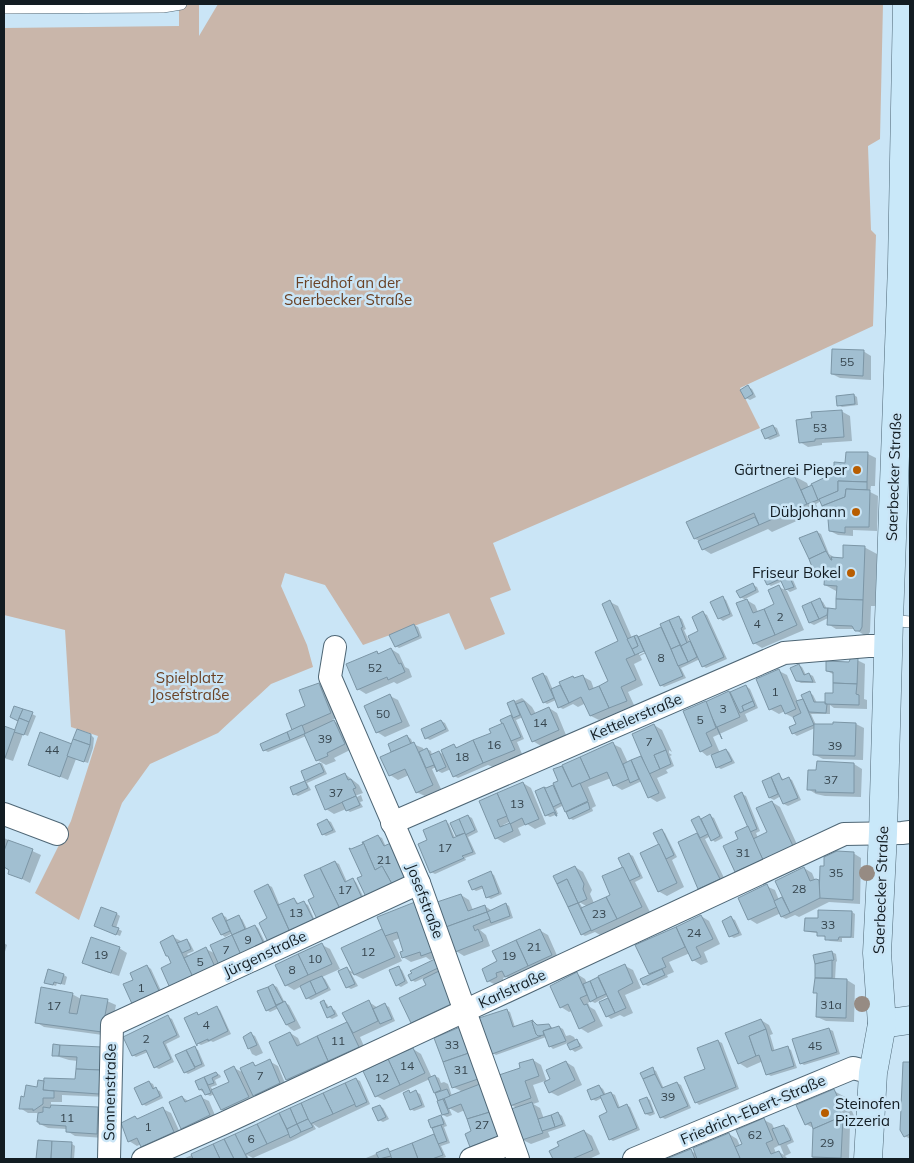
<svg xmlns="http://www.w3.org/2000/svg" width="914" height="1163" viewBox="0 0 914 1163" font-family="Mulish,sans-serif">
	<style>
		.green { fill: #c9b6aa }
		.shadow { fill: #0003; fill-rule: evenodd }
		.building { fill: #a1bfd1; stroke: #7c96a6 }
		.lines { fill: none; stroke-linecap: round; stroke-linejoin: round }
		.lane-casing { stroke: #4e6675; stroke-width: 12 }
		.street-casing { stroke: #4e6675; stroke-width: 24 }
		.secondary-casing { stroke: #4e6675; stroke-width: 29 }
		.lane { stroke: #fff; stroke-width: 11 }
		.street { stroke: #fff; stroke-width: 22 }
		.secondary { stroke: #c9e8f9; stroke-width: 28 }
		.tree { fill: #968b83 }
		.poi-dot { fill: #b85d00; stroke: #cae5f6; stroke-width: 2 }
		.labels { text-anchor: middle; stroke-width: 5; stroke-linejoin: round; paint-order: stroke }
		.number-label { font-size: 12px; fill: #36454e }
		.park-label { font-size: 15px; fill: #6b4225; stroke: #cae5f6 }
		.poi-label { font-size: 15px; fill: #121c22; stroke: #cae5f6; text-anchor: end }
		.street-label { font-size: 15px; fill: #121c22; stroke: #cae5f6 }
	</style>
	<rect width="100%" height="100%" fill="#cae5f6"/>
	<polygon class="green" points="179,4 199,4 199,36 218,4 883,4 880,139 868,146 871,230 876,235 873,326 740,388 760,428 493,543 511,590 490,598 505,634 465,650 449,613 363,645 325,585 285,573 281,586 307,645 313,667 271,684 218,733 150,764 122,803 79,920 35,893 71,821 98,736 71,727 65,630 4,615 4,28 179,26"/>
	<g class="shadow">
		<polygon points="863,351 871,356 871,380 840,378 832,374"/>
		<polygon points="748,387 752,389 756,397 750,400 746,398"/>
		<polygon points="854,395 857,397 858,405 842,407 838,405"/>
		<polygon points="841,411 850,416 852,441 822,443 822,445 808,447 800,442 813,419"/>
		<polygon points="773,426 777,428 780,436 770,440 766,438"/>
		<polygon points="847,453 868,454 876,458 875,486 871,486 870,492 878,496 877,531 853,530 853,536 838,535 830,531 829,519 821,501 816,504 819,511 772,532 768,529 711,554 703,549 700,541 695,539 794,476 807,483 809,488 835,477 846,464"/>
		<polygon points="817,532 821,534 829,554 837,559 844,559 864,547 877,554 875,606 871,606 870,632 868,635 864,635 855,629 836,629 828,624 828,618 814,625 810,623 820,600 823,602 827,609 837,610 838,592 825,585 826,580 816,574"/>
		<polygon points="786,570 790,573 797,589 790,592 786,589 783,581 771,586 768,584"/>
		<polygon points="753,585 757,587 759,592 745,599 755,605 758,612 776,604 779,587 787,591 804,630 762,648 754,643 746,600 740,597"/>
		<polygon points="723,598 726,600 733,616 723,621 719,618"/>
		<path d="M610,602l8,4 14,32 5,-2 3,2 23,-10 -1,-3 17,-8 3,2 4,10 -2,1 6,13 10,-11 3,-19 4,2 20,44 -21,9 -3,-2 -3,-7 -19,9 5,10 -22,9 -3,-2 -15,-32 -6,3 2,4 -8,4 9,21 -15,7 6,13 -35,15 -8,-4 -5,-13 -8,4 -5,-3 -10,5 -4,-2 -3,-7 -9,4 -3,-2 -1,-28 4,2 6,14 20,-13 3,2 6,-3 9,5 3,8 16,-7 9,-40zM649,647l1,3 -11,5v-3z"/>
		<polygon points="414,625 418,627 422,638 399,648 396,646"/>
		<polygon points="391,649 399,654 405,667 409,669 412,677 397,684 394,682 366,694 358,689 377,652 380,654"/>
		<polygon points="857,660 865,664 864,699 867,700 867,709 834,708 830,705 830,714 811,714 816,725 856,724 864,728 863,760 823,759 815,755 815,728 797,736 793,733 797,724 794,718 786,714 785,711 779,714 770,709 779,671 787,675 798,702 805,699 810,693 813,695 817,703 824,703 834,694 835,675 827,671"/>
		<polygon points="798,665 802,667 806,675 809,674 813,676 816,683 801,683 797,681"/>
		<polygon points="319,684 327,689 338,717 332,720 342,726 352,749 334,758 336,761 326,765 317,760 306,736 268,752 264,750 294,730"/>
		<polygon points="746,686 750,689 758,708 745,714 748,721 713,737 720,753 726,750 729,752 735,763 721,769 717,767 712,754 707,756 701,751 685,712 729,693 732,695"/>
		<polygon points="390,696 398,700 410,726 385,737 377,732"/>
		<polygon points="522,698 532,707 536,714 549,708 557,713 566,735 541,746 533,741 523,717 516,720 524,739 517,742 522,754 493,767 488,765 458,778 454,776 451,769 442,773 438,771 436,767 432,769 441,789 425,796 416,792 409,775 398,780 390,775 393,753 389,744 407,736 411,739 413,744 423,748 424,751 427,749 431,751 432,755 439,752 446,756 454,746 459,748 493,734 504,724 502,720 513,715 508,704"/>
		<polygon points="32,714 36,716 28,736 23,734 13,761 4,758 4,727 14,731"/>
		<polygon points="441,721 445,723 449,731 430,740 426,738"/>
		<polygon points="654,725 662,730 672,752 669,750 669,753 672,755 670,756 674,766 666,770 668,773 657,778 666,798 657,802 649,797 642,781 622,790 614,785 611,778 588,787 596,806 592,808 593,811 573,820 570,818 564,805 556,809 558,814 550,817 546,815 536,792 555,786 560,782 555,770 613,744 621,748 628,763 631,761 634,763 633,761 643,756"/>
		<polygon points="91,735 94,738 93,748 88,763 76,759 68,780 30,764 73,746"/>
		<polygon points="322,763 327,774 307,783 311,790 298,796 294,794 292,788 307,781 303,772"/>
		<polygon points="818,763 854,764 862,769 861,797 825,796 816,794 808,789 817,771"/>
		<polygon points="345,774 359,785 363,793 346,799 347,802 361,795 363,801 360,802 363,807 350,812 346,809 334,814 326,809"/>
		<polygon points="779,775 784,780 788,778 792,780 801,800 788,806 784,804 781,796 774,800 770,798 763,782"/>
		<path d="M523,783l8,5 15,36 -11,5 -8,-5 -9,4 3,7 -17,8 -8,-5 -16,-36zM511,821v3l-7,3 -1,-2z"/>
		<polygon points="742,794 746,796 760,831 756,833 758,838 768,833 772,802 780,807 800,851 744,876 736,871 740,839 751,830"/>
		<polygon points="468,816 472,818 478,832 468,837 476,854 465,858 466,860 435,874 431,872 429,841 446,822 449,824 455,838 458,837 452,823"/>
		<polygon points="710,816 714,818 723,838 715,842 709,837 705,839 727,884 707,893 699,889 680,843 699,834 699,818 702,819"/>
		<polygon points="327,820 331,822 336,832 326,836 323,834"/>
		<polygon points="662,831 665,833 677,857 672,860 684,887 667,896 658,891"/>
		<polygon points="378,836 382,838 386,847 364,876"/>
		<polygon points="4,838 41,855 30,883 10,873 10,871 4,867"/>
		<polygon points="853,853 861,858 860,904 829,902 799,917 795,915 786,919 782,917 781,913 757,924 749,919 766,886 775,890 779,900 782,898 785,900 804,868 812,873 815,880 820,881 825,867"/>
		<path d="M629,854l4,2 10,22 -8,4 15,30 -50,23 -5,-3 -10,4 -3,-2 -24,-49 17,-18 8,5 9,18 -2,4 4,9 18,-8zM579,902l9,5 -5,2z"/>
		<polygon points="335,862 339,864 347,882 353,880 356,882 365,900 316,897"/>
		<polygon points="490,873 494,875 502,894 491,899 487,897 484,888 476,891 473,889"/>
		<polygon points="268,885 272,887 280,906 294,899 300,905 304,903 308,905 316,923 273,943 269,919"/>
		<polygon points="461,895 469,900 473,910 485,906 492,911 506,904 509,906 513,918 480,930 486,935 490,946 464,956 456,951"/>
		<polygon points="852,912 855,914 854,938 842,938 842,942 830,941 826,939 826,937 818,935 818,933 809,932 805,930 819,919"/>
		<polygon points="117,914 120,916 116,928 122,931 120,936 99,927"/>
		<polygon points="222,915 226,917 228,921 238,917 242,919 247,929 255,926 258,928 267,946 179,992 173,964 173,937 181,941 187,940 190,943 194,951 187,954 189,957 206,949 216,954 234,936 233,933 225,937 221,934"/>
		<polygon points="701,916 709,921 720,944 704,952 708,962 701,965 693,960 690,953 669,962 674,972 667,975 668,977 648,986 644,984 652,975 650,974 637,946"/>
		<polygon points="378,918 439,957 430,960 426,957 411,962 403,957 405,951 400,938 393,941 402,961 363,979 351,973 358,986 351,989 347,987 347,969 354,973 384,930"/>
		<polygon points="731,918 735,920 742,935 734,938 730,936"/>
		<polygon points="539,930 548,935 559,960 514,981 506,977 503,978 504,982 496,985 488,981 499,962"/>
		<polygon points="4,943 7,945 4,955"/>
		<polygon points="322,945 330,949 340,969 322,977 325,979 331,990 311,1000 307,998 302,986 294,990 286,985"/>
		<polygon points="119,948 127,953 119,976 91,967 83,962"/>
		<polygon points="832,952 836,954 837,961 836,962 835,980 847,980 855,985 854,1022 826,1021 817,1017 818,994 815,992 816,964"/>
		<polygon points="435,961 441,970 438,971 443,975 454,1006 415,1024 412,1022 428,986 424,978 415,982 412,980"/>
		<polygon points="147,966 151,969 163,995 135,980"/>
		<polygon points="625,966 633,970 641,988 625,995 633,1013 624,1017 620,1015 611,1019 607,1016 608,1000 611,1001 608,996 595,1003 591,1001 588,1003 590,1007 595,1010 603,1026 588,1033 580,1028 572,1011 569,1012 561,1007 577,974 585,979 587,983"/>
		<polygon points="398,967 402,970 408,983 401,987 397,985"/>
		<polygon points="64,975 67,977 65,985 57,983 56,986 49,984"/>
		<polygon points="273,985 277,987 285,1003 289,1005 301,1028 294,1031 291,1029 287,1025 279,1008 270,1012 267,1010 259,992"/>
		<polygon points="72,994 81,999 107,1001 116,1005 110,1036 44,1027 36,1022"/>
		<polygon points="324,1002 327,1004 329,1008 335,1010 338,1016 332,1019 328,1017"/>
		<polygon points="369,1002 378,1008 385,1005 389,1007 395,1021 360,1037 366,1051 295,1084 287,1079 270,1043 290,1033 298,1038 301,1045 348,1023"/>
		<polygon points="217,1008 220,1010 231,1034 213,1042 211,1041 201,1045 197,1043 197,1013 200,1015"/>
		<polygon points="506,1010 510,1012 515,1027 533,1021 539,1026 549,1025 554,1029 559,1027 563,1029 566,1036 570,1035 574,1037 576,1041 580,1043 583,1048 575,1052 571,1049 568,1043 553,1049 550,1046 546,1037 496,1055 493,1053"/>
		<polygon points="168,1017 172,1019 180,1037 166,1044 174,1062 159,1069 155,1067 148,1052 136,1057 133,1055"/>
		<polygon points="761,1020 769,1025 773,1034 770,1035 775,1052 788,1048 791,1050 797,1068 771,1076 767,1074 763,1061 747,1068 739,1063"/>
		<polygon points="460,1028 502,1138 475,1149 471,1147 473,1132 465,1110 458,1113 449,1108 452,1115 447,1117 443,1115 430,1079 384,1100 376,1096 413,1049 421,1054 432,1078 435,1076 439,1078 441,1083 444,1082 448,1084 452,1096 463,1092 453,1087"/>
		<polygon points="829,1029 833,1031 840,1054 804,1065 801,1063"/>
		<polygon points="251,1034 255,1036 263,1053 256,1056 252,1054 244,1037"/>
		<polygon points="718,1041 722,1043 739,1089 699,1105 696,1102"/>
		<polygon points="101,1048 107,1097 62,1095 62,1102 51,1102 51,1106 98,1109 106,1113 104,1138 75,1136 67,1131 67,1129 48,1128 40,1124 39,1113 28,1113 20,1108 25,1098 38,1088 76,1081 78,1061 69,1060 53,1055"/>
		<polygon points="194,1048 198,1050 205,1066 188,1074 185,1072 177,1056"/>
		<polygon points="533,1060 541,1065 547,1082 552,1080 566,1062 574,1067 582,1085 558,1096 550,1092 545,1081 533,1085 539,1102 533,1104 540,1108 544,1119 558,1113 562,1116 566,1126 548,1132 550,1137 531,1144 523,1140 517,1108 511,1105 522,1068"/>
		<polygon points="269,1061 278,1066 287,1088 262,1099 253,1094 256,1102 230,1114 222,1110 215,1094 210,1096 206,1094 200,1090 197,1082 216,1073 220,1075 221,1077 215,1080 217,1085 211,1087 213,1091 230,1083 234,1068 244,1073 253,1064 258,1066"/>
		<polygon points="904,1063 910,1064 910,1139 905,1136"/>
		<polygon points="652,1069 656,1071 664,1089 677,1083 681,1085 691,1108 665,1119 661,1117"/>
		<polygon points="356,1079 360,1081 370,1104 319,1128 313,1124 316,1129 296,1139 253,1158 247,1155 249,1159 183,1159"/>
		<polygon points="149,1082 153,1084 155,1089 160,1091 163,1098 146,1106 143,1104"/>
		<polygon points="599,1086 603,1089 606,1095 611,1093 615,1095 620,1108 626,1105 630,1107 640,1130 613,1141 610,1139 609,1113 602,1098 596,1101 592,1099"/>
		<polygon points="834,1091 847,1098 854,1116 851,1117 854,1123 850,1125 849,1159 813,1159 815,1129 806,1124"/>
		<polygon points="409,1092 412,1094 416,1092 420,1094 425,1107 414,1111 411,1109"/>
		<polygon points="182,1097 190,1102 200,1097 209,1101 217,1120 190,1132 182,1128"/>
		<polygon points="647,1098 650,1100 655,1114 650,1116 646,1114"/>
		<polygon points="380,1106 383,1108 389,1119 383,1122 379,1120"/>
		<polygon points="163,1109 171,1113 182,1137 150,1151 142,1146 141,1144 137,1146 129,1141 135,1118 139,1120"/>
		<polygon points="441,1116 444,1119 447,1126 444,1127 450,1143 441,1146 446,1157 440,1159 367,1159 366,1158 388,1149 392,1152 435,1135 430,1121"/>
		<path d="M764,1120l8,4 3,6 9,-4 4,2 6,14 -7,3 4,8 -6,3 3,3h-118l20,-8 7,3 32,-20 8,5 3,7zM780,1145l4,10 -5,-3 -3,1 -2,-5z"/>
		<polygon points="584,1131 592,1136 600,1154 589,1159 554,1159 551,1152"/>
		<polygon points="39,1141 72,1144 75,1146 74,1159 37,1159"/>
	</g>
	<g class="building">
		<polygon points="832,349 864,350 863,376 831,374"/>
		<polygon points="748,385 753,394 745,399 740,390"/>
		<polygon points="854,394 855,404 837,406 836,396"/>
		<polygon points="842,410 844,437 815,439 815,441 799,443 796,420 812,418 811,412"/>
		<polygon points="773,425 777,434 765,439 761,430"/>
		<polygon points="846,452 868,452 867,482 838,481 838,491 818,500 811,484 830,475 834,475 834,462 845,463"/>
		<polygon points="794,475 807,504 759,525 754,513 694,539 686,522"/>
		<polygon points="838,481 867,482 867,490 846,489 845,497 822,506 819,499 838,491"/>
		<polygon points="812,485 818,500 807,504 801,490"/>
		<polygon points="846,489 870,490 869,527 845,527 845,533 829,531 828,519 822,506 845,497"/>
		<polygon points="755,517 759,525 702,550 698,541"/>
		<polygon points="817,531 826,551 809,559 799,538"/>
		<polygon points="843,545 865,546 863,600 836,599 837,586 824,585 825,572 815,575 809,559 826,551 831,560 832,560 831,557 843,558"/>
		<polygon points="786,569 794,587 785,590 780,579 767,585 764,579"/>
		<polygon points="753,583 756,590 740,598 736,591"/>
		<polygon points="779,585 797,625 775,635 764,609 774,604 768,590"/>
		<polygon points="723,596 730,614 718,619 710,602"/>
		<polygon points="820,598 824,608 828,608 827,615 819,619 811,602"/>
		<polygon points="747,599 753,613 764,609 775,635 753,644 736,603"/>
		<polygon points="836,599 863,600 862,627 860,631 855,631 852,626 827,625 828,608 836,609"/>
		<polygon points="610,600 635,655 626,659 636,680 621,687 627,701 609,708 599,686 608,681 595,652 618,641 602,604"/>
		<polygon points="811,602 819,619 809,623 802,606"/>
		<polygon points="703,611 724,657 702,667 688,636 698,631 692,617"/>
		<polygon points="679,616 683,627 681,628 687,643 681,646 669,620"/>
		<polygon points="669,620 680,645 671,649 660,624"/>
		<polygon points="414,624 419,636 395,647 389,635"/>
		<polygon points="661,627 683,676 660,686 638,637"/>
		<polygon points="637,635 644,651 635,655 632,649 638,646 634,636"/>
		<polygon points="634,636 638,646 632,649 627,639"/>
		<polygon points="690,641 697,657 688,662 681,646"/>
		<polygon points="680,645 688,662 678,666 671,649"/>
		<polygon points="391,648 399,664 401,663 405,672 388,680 387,677 357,690 346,664 377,651 378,654"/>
		<polygon points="853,656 858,658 857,684 833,683 833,672 826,671 826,661 849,662 851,657"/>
		<polygon points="799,664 804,675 809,673 813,682 796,681 790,668"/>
		<polygon points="779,669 796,709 785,714 781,705 769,710 756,679"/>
		<polygon points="543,673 554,698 543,703 532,678"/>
		<polygon points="583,675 589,690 599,686 609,708 590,716 581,697 569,703 559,682 573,676 574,678"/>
		<polygon points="319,683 331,713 292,730 286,714 305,706 299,690"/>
		<polygon points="833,683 857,684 856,694 859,695 859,705 825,704 825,693 833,693"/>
		<polygon points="560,685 569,703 558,708 551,689"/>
		<polygon points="746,685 753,701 742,706 744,711 740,713 730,692"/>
		<polygon points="729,691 740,717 717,727 722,739 705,702"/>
		<polygon points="810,691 814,702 825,702 825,704 827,704 826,713 809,712 801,695"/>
		<polygon points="390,694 402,722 376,733 364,706"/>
		<polygon points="803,699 814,725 792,734 789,727 796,724 793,717 801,713 796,701"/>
		<polygon points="514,700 520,715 513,718 507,703"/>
		<polygon points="524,701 531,715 549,707 559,730 532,742 516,704"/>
		<polygon points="706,701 716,728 706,733 712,746 700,752 683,711"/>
		<polygon points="753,701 755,706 744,711 742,706"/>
		<polygon points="14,706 23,709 18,721 10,717"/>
		<polygon points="23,709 33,712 29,722 19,718"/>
		<polygon points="511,715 521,737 511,741 500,720"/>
		<polygon points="19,718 29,722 24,735 14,732"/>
		<polygon points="334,720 345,744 327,753 328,756 316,761 304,734"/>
		<polygon points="441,720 446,729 425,739 421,729"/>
		<polygon points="833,722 856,723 855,756 813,755 814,724 833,724"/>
		<polygon points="503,723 515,750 483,763 473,740 491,733 489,729"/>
		<polygon points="654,724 666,750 654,755 660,769 649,774 632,734"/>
		<polygon points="302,725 305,733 304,734 290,740 287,732"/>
		<polygon points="4,726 15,730 5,758 4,757"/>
		<polygon points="77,729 91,734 90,745 73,739"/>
		<polygon points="40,732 72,744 60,777 28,765"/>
		<polygon points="287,732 290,740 263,751 260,744"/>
		<polygon points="407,735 411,744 391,752 388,744"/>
		<polygon points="73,739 90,745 84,762 67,756"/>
		<polygon points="473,740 483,763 453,777 441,750 454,744 456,748"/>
		<polygon points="414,742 433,785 416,793 405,769 389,776 380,757"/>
		<polygon points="613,742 629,779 613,786 607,772 590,779 580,757"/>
		<polygon points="427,748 437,771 437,772 434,765 426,768 419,752"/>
		<polygon points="726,749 732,761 716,768 711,755"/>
		<polygon points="666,750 671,764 660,769 654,755"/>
		<polygon points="439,751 446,767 437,771 430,755"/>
		<polygon points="641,756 659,793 648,798 631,760"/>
		<polygon points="580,757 590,779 572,787 562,765"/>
		<polygon points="631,760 639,779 630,783 623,764"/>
		<polygon points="817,761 854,763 854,793 815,792 816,790 807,790 808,770 816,770"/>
		<polygon points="320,763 324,772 305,781 301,771"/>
		<polygon points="562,766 572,787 580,783 588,801 565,812 553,783 558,781 553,769"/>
		<polygon points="345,773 348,780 351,779 356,788 353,789 356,796 325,810 315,786"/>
		<polygon points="779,773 782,780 789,777 798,798 783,804 771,777"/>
		<polygon points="771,777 778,794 769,798 762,781"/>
		<polygon points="305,781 308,788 293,795 290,787"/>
		<polygon points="523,782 539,819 525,825 522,818 510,824 497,793"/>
		<polygon points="553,785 561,803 553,807 544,787 546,788"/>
		<polygon points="544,787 557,816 556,816 554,812 545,816 535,791"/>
		<polygon points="742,792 757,829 750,832 734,796"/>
		<polygon points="497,793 507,816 497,820 500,827 510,823 513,831 495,839 479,801"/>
		<polygon points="356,796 360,805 346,811 342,802"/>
		<polygon points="772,801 793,846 763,860 753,839 767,832 756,808"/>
		<polygon points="588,802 590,809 569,819 566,812"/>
		<polygon points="710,814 720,836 711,841 701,819"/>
		<polygon points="468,815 475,830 465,835 459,819"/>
		<polygon points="699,816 708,834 700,838 691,820"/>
		<polygon points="327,819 333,830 322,835 317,824"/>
		<polygon points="459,819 465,833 456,836 450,823"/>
		<polygon points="446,820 453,838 465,833 473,852 462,856 464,858 430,873 418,844 427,840 423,830"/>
		<polygon points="748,826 763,860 735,872 723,846 738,839 735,832"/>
		<polygon points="662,829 674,855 666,859 653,833"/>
		<polygon points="697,833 720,879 698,889 678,842"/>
		<polygon points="378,835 384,846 391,843 406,878 392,884 382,866 375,870 363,842"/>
		<polygon points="8,840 33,849 22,879 8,874 9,870 4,867 4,851"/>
		<polygon points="362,842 363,842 375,870 382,866 392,884 366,897 357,878 362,876 349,848 351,849 363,844"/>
		<polygon points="659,844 677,883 658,892 640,853"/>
		<polygon points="837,851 854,852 853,900 819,898 820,866 824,866 824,857"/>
		<polygon points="629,853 640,876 629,881 618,858"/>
		<polygon points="335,861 345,882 353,878 362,898 340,909 320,868"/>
		<polygon points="575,866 584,884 583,889 587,899 578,903 567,879 557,884 553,876"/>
		<polygon points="623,867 642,907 617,919 606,897 610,895 602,876"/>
		<polygon points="804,867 810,881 816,879 819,880 820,898 790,913 775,881"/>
		<polygon points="320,868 340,909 317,919 308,900 314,897 304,875"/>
		<polygon points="491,871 499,893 486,898 482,886 472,890 468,881"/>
		<polygon points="567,879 578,903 568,907 557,884"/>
		<polygon points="268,884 290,932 268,942 259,923 267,918 254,891"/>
		<polygon points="767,884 777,907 748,920 738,898"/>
		<polygon points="461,894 468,911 485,905 487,912 446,927 437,902"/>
		<polygon points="606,897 617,919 591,931 581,908"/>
		<polygon points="782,897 790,913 781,917 774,901"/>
		<polygon points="294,898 297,904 304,901 314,921 290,932 278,905"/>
		<polygon points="415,902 432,952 421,956 420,952 402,958 400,952 403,951 397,932 385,936 377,917"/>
		<polygon points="506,903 510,916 491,923 487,912"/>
		<polygon points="578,903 591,930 581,935 568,907"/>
		<polygon points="101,907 117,913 112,926 119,928 116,935 94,926"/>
		<polygon points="818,910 852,911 851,937 839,937 838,940 825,940 825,936 817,936 817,932 804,931 805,918 818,918"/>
		<polygon points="487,912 490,919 473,926 475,931 478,929 483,941 455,952 446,927"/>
		<polygon points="222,913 230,931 221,935 212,918"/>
		<polygon points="239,915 245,929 232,935 226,921"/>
		<polygon points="701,915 713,939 696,947 701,957 692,961 676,927"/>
		<polygon points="731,916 739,933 729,937 722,921"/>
		<polygon points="255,925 264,944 241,955 232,935"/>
		<polygon points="676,927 685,947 662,958 666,967 649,974 635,945"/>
		<polygon points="382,929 395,957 354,975 341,948"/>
		<polygon points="540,929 552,955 528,966 516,940"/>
		<polygon points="173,935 193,977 170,988 161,968 171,963 168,956 166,956 160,942"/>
		<polygon points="232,935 241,955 219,965 210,945"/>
		<polygon points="91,937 120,947 111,973 82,963"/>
		<polygon points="187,939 191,949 182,953 177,943"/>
		<polygon points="516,940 528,966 505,977 502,971 496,973 497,977 487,982 482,969 497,961 492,951"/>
		<polygon points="322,943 332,964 308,975 298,954"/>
		<polygon points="206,947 215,967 193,977 184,958"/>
		<polygon points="832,951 834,960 815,964 813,955"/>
		<polygon points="298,954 308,975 285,986 275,965"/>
		<polygon points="435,959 438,968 411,981 408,975 412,973 410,971"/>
		<polygon points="832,960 832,978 815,978 815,964"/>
		<polygon points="625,964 633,983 618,991 626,1008 615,1013 598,976"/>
		<polygon points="147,965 160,993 133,1006 123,984 133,980 130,973"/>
		<polygon points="399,966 405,981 396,986 389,970"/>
		<polygon points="347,967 355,984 346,988 338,971"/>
		<polygon points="48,969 64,974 61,984 54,982 53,985 44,983"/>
		<polygon points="662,969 665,975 643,985 640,979"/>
		<polygon points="439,971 451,1004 411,1023 399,998 426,985 423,979"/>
		<polygon points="577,972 587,995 580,998 584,1005 587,1004 595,1021 579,1029 568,1004 560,1008 550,986"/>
		<polygon points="322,976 328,988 316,994 310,981"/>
		<polygon points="598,977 606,994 597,998 590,981"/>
		<polygon points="815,978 847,979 846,1018 816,1017 817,993 813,993"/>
		<polygon points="310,981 316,994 306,999 300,986"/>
		<polygon points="590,981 597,998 590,1002 583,984"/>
		<polygon points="273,984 283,1002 276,1005 268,987"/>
		<polygon points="41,987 73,993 69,1013 77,1014 81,995 108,999 102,1032 35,1023"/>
		<polygon points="268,987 276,1006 266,1011 257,991"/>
		<polygon points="608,998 615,1013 606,1017 599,1002"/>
		<polygon points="324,1000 327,1008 331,1006 335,1014 327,1018 320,1002"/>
		<polygon points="369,1000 378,1021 353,1033 342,1013"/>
		<polygon points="285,1001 295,1021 286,1025 276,1006"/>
		<polygon points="385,1003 392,1019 380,1024 373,1009"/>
		<polygon points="217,1006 228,1031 208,1041 208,1039 197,1044 197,1046 184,1018 197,1012 198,1015"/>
		<polygon points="507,1009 513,1027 533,1020 532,1022 536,1034 541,1036 492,1054 479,1018"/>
		<polygon points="168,1015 177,1035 163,1042 171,1059 154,1068 146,1050 132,1056 123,1037"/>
		<polygon points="761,1019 766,1029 749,1036 756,1056 738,1064 725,1033"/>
		<polygon points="533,1021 537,1025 549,1024 551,1028 543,1031 544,1035 538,1036 536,1034 532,1022"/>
		<polygon points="347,1022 359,1047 328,1061 317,1036"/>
		<polygon points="559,1026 566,1041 549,1047 543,1031"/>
		<polygon points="460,1027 469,1053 443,1062 434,1038"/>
		<polygon points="829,1028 837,1052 800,1064 792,1039"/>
		<polygon points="766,1029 772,1051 788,1046 794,1066 766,1075 759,1055 756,1056 749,1036"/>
		<polygon points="251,1032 257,1045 248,1049 243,1037"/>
		<polygon points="290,1032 297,1046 317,1036 328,1061 286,1080 269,1042"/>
		<polygon points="577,1039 580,1046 570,1050 567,1044"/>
		<polygon points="718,1040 736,1087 695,1103 684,1077 705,1069 697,1048"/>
		<polygon points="53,1044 60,1045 59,1056 52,1056"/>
		<polygon points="60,1045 102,1047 100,1070 76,1069 77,1057 59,1056"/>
		<polygon points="195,1046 202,1064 195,1067 186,1050"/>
		<polygon points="413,1048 425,1073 400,1085 388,1059"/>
		<polygon points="186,1050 195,1068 184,1073 175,1055"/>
		<polygon points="469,1053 478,1079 452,1088 443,1062"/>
		<polygon points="270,1059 280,1083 253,1096 240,1068 253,1062 255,1066"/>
		<polygon points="388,1059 400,1085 375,1097 363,1071"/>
		<polygon points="533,1059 539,1076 525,1081 531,1098 510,1106 499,1075 520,1068 519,1063"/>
		<polygon points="566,1061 575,1080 549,1093 544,1082 550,1079 546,1070"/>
		<polygon points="903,1062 910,1062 910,1134 904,1137 900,1130"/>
		<polygon points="234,1066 249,1097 221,1110 211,1090 229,1082 224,1071"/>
		<polygon points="653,1067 655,1074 643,1079 640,1073"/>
		<polygon points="76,1069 100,1070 99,1094 43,1090 44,1078 75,1079"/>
		<polygon points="216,1072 218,1075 212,1078 214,1083 208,1085 204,1077"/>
		<polygon points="655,1074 662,1088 677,1082 688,1106 660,1118 643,1079"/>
		<polygon points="435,1075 441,1090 434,1093 428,1078"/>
		<polygon points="204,1077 211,1093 205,1095 202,1089 199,1090 195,1081"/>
		<polygon points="356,1078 367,1102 356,1107 345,1083"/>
		<polygon points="38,1080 44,1081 43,1090 54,1091 54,1098 43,1098 43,1104 33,1111 33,1109 19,1109 21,1096 24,1097 26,1085 37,1087"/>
		<polygon points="149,1081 153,1089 156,1087 160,1096 142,1105 134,1088"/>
		<polygon points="345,1083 355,1104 333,1114 323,1093"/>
		<polygon points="480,1084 490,1112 467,1119 461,1104 448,1109 444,1098"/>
		<polygon points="599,1085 604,1095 591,1100 587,1090"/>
		<polygon points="447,1089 450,1096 438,1101 435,1093"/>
		<polygon points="834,1089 843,1109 839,1110 843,1116 813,1129 811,1122 805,1125 796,1105"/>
		<polygon points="409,1090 410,1093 416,1090 422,1105 410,1110 403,1093"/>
		<polygon points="611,1092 618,1108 627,1104 637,1128 609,1140 599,1116 607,1112 600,1096"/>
		<polygon points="323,1093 333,1114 310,1124 301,1103"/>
		<polygon points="201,1095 210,1115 181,1129 169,1102 182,1096 185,1102"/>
		<polygon points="647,1097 653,1112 645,1114 639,1100"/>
		<polygon points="443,1099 449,1113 442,1115 437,1101"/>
		<polygon points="532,1102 543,1133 522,1140 511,1109"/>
		<polygon points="301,1103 308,1119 297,1124 290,1108"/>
		<polygon points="51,1105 98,1107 97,1134 66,1132 66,1126 39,1124 39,1122 37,1122 38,1113 43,1112 43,1107 50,1108"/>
		<polygon points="380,1105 386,1117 378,1121 372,1108"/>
		<polygon points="163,1107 174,1132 141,1147 137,1138 128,1142 121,1123 135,1116 137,1119"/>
		<polygon points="290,1108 297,1124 287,1129 279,1113"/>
		<polygon points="490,1112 499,1136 470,1147 465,1134 471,1131 467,1119"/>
		<polygon points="558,1112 563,1124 555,1127 551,1115"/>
		<polygon points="279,1113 289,1134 267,1144 257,1124"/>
		<polygon points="441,1115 444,1124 431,1128 428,1120"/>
		<polygon points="551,1115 555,1127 542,1131 538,1119"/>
		<polygon points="843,1116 841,1158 812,1157 813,1129"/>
		<polygon points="764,1118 773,1140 766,1143 771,1154 779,1151 783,1159 740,1159 735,1147 742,1144 736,1130"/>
		<polygon points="308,1119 313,1127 301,1132 297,1124"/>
		<polygon points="257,1124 267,1144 244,1155 235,1134"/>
		<polygon points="297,1124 301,1132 290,1138 287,1129"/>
		<polygon points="441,1125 447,1141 438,1144 432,1128"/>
		<polygon points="784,1125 791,1140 779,1145 772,1129"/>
		<polygon points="584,1130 593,1150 572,1159 553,1159 549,1151 559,1146 557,1142"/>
		<polygon points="729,1133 740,1158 736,1159 697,1159 693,1148"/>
		<polygon points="235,1134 247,1158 243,1159 234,1159 224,1139"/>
		<polygon points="434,1134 443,1155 432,1159 418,1159 412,1143"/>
		<polygon points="224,1139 234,1159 220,1159 213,1144"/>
		<polygon points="38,1140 52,1141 51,1159 36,1159"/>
		<polygon points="52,1141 72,1142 71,1159 51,1159"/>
		<polygon points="412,1143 418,1159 392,1159 389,1152"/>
		<polygon points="213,1144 220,1159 193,1159 191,1154"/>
		<polygon points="388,1148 391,1156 379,1159 376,1153"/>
		<polygon points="691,1149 695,1159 666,1159"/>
	</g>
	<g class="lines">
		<g class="lane-casing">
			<g id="lane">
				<polyline points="4,8 163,7 181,4"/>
				<polyline points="889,620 910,622"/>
			</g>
		</g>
		<g class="street-casing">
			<g id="street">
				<polyline points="335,647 330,677 419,883 518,1159"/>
				<polyline points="4,814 57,834"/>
				<polyline points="392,823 784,653 868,646 888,646"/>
				<polyline points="109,1159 112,1025 419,883"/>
				<polyline points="143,1159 222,1124 844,834 902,833 910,832"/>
				<polyline points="471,1159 512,1143"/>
				<polyline points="634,1159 853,1068 873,1073"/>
			</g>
		</g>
		<g class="secondary-casing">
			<g id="secondary">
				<polyline points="882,1024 910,1020"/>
				<polyline points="868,1159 873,1073 882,1024 877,953 883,833 889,620 902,265 907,4"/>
			</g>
		</g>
		<use href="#lane" class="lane"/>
		<use href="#street" class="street"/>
		<use href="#secondary" class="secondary"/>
	</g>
	<g class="tree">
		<circle cx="867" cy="873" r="8"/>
		<circle cx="862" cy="1004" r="8"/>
	</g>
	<g class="poi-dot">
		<circle cx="857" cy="470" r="5"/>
		<circle cx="856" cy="512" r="5"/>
		<circle cx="851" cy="573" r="5"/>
		<circle cx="825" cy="1113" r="5"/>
	</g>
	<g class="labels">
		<g class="number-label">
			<text x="847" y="366">55</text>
			<text x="820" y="432">53</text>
			<text x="780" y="621">2</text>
			<text x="757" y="628">4</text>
			<text x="661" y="662">8</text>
			<text x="375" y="672">52</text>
			<text x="775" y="696">1</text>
			<text x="723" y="713">3</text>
			<text x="383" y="718">50</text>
			<text x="700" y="724">5</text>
			<text x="540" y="727">14</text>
			<text x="325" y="743">39</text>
			<text x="649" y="746">7</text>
			<text x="494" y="749">16</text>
			<text x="835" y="750">39</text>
			<text x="52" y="754">44</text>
			<text x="462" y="761">18</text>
			<text x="831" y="784">37</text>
			<text x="336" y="797">37</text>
			<text x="517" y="808">13</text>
			<text x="445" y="852">17</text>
			<text x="743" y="857">31</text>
			<text x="384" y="864">21</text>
			<text x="836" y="877">35</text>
			<text x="799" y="893">28</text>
			<text x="345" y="894">17</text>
			<text x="296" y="917">13</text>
			<text x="599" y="918">23</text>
			<text x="828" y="929">33</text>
			<text x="694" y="937">24</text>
			<text x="248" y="944">9</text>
			<text x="534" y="951">21</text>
			<text x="226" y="954">7</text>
			<text x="368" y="956">12</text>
			<text x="101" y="959">19</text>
			<text x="509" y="960">19</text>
			<text x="315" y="963">10</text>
			<text x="200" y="966">5</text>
			<text x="292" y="974">8</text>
			<text x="141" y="992">1</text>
			<text x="831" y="1009">31a</text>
			<text x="54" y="1010">17</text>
			<text x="206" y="1029">4</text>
			<text x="146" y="1043">2</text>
			<text x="338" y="1045">11</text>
			<text x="452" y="1049">33</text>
			<text x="815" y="1050">45</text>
			<text x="407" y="1070">14</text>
			<text x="461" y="1074">31</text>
			<text x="260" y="1080">7</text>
			<text x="382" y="1082">12</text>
			<text x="668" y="1101">39</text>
			<text x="67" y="1122">11</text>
			<text x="482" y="1129">27</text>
			<text x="148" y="1131">1</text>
			<text x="755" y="1139">62</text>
			<text x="251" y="1143">6</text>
			<text x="827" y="1147">29</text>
		</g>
		<g class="park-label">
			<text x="348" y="288">Friedhof an der<tspan x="348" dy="17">Saerbecker Straße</tspan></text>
			<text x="190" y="683">Spielplatz<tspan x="190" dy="17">Josefstraße</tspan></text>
		</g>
		<g class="poi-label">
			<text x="847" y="475">Gärtnerei Pieper</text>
			<text x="846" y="517">Dübjohann</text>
			<text x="841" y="578">Friseur Bokel</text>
			<text x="835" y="1109" text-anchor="start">Steinofen<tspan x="835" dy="17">Pizzeria</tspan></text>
		</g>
		<g class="street-label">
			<text transform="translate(894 477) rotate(-88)" y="5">Saerbecker Straße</text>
			<text transform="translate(636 717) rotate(-23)" y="5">Kettelerstraße</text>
			<text transform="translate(881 890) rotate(-88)" y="5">Saerbecker Straße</text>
			<text transform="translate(425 901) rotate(69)" y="5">Josefstraße</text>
			<text transform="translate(265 954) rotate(-25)" y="5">Jürgenstraße</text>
			<text transform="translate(512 989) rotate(-25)" y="5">Karlstraße</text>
			<text transform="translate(110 1092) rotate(-89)" y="5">Sonnenstraße</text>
			<text transform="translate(753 1110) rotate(-23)" y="5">Friedrich-Ebert-Straße</text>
		</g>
	</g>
	<rect width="914" height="1163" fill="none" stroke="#121c22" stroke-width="10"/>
</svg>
